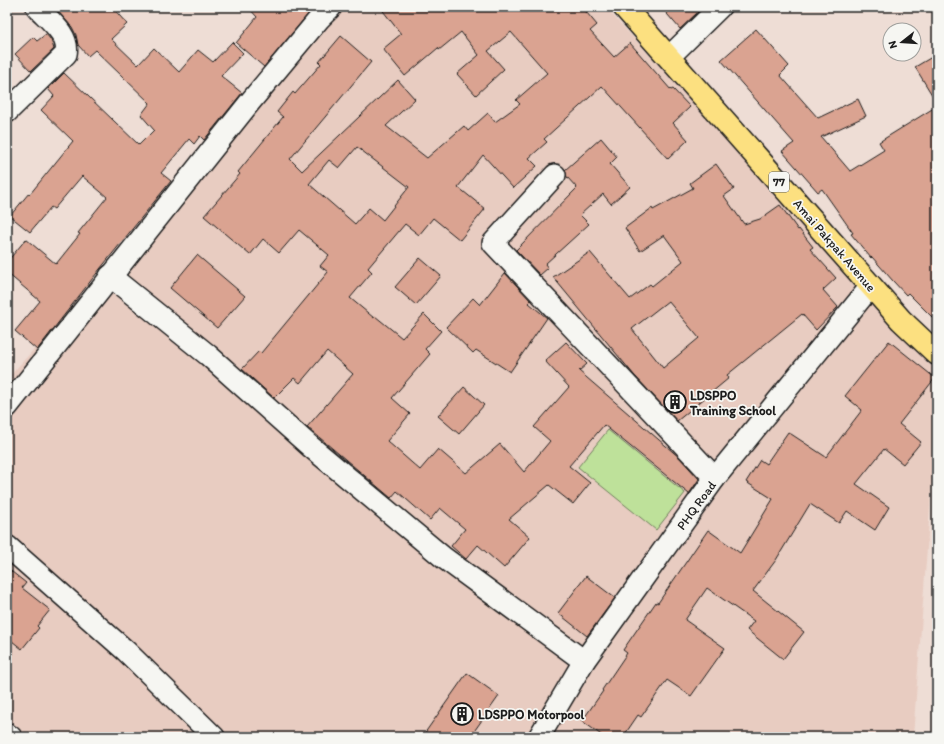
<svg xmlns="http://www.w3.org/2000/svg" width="944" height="744" viewBox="0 0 944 744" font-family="Itim,sans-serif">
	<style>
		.built { fill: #e8ccc1 }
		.green { fill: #bee19a; stroke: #6d7e5b }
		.building { fill: #daa391; stroke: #1c1c1c; fill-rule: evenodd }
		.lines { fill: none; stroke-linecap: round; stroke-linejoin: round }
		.street-casing { stroke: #1c1c1c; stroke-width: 24 }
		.highway-casing { stroke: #1c1c1c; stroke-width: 25 }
		.street { stroke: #f6f6f2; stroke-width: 21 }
		.highway { stroke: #fce080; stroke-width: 22 }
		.labels { text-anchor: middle; stroke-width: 3.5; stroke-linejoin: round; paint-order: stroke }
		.shield { fill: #f6f6f2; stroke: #5d5d5c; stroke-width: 1 }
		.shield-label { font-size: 12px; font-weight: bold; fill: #1c1c1c }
		.street-label { font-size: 13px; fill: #1c1c1c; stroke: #f6f6f2 }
		.poi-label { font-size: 13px; font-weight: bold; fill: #1c1c1c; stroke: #f6f6f2; text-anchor: start }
	</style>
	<rect width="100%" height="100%" fill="#eeddd5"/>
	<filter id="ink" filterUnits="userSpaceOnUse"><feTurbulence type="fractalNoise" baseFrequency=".025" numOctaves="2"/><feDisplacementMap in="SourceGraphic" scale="8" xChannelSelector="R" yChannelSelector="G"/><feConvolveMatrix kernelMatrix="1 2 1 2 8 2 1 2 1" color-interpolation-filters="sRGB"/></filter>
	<g filter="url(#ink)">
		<polygon class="built" points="344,7 605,7 937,365 937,413 913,737 7,737 7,379 332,19"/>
		<polygon class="green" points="608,430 685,493 656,530 578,467"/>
		<g class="building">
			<polygon points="54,7 112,7 127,24 111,39 138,65 154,48 179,72 198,50 213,62 232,42 243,53 221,76 242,93 204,140 200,136 194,144 189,139 161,173 171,181 100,269 37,350 15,331 40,301 7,273 7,262 26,239 56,264 80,234 78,233 107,197 82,176 54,209 51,207 30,232 10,216 29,193 30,194 73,141 41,110 54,96 48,89 64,73 139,145 154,130 141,115 150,103 95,50 88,56 78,45 76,35 72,27"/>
			<polygon points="248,7 314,7 264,67 236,43 257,17"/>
			<path d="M380,7h202l15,18 -7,6 24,26 16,-14 41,47 2,-1 17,18 -17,16 15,17 -20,19 -66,-73 -58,53 3,3 -18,16 8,8 -24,22 -30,-33 -25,32 27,22 -25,31 -27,-22 -14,17 -14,-11 -37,44 4,4 -22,26 24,20 1,-2 27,22 22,-24 17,17 -16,18 5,5 -38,44 18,16 -23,27 33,29 18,-21 28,24 34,-29 24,28 26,-31 -16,-14 35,-40 -24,-26 21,-19 21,22 -8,7 101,87 19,21 -10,15 -85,-69 -35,41 21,17 -17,21 -24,-19 -40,34 21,18 -26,31 -26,-23 -12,14 -15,-13 14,-17 -25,-21 -10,12 -33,-29 -6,7 -84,-71 46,-53 -26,-23 -27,32 -6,-5 -20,20 -32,-29 17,-18 2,2 67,-81 -8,-6 9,-11 -30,-25 -20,23 -16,-14 -13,16 -46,-39 36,-42 -2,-2 45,-55 -6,-5 16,-20 2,2 26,-30 -2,-2 22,-26 30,26 -81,97 12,12 96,-91 17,19 -29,27 41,32 37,-32 4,5 20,-18 7,9 25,-18 -4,-4 31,-27 -36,-41 -23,19 16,18 -28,26 -19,-21 22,-19 -18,-23 -22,18 -1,-2 -33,28 -22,-27 18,-15zM357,147l52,40 -26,33 -14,-12 -14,16 -46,-40 20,-24 10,8z"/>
			<polygon points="661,7 693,7 698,12 680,29"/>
			<polygon points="756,29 789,66 780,75 818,118 858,99 866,116 821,137 850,171 884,150 879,142 937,106 937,322 908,293 906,295 893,281 872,257 871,258 851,234 853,233 822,189 818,192 782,151 794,143 721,60"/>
			<polygon points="46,34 51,40 54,49 31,71 15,54 33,37 37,41"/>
			<polygon points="937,54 937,103 915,67"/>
			<polygon points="601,138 617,157 610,164 630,187 611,204 603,194 580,215 589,224 545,264 548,268 540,275 516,250 577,188 567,177 565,170"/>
			<path d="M716,164l18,25 -10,7 20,28 16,-5 20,-14 18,25 1,-1 14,18 -3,2 26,29 -13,12 15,17 -22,23 -14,-16 -75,61 2,3 -52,43 -43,-46 -81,-98 37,-25 40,47 20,-15 2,2 31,-25 -19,-26 -24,16 -15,-23 27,-20 1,2 40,-22 -3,-5zM668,301l31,37 -36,30 -31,-39z"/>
			<polygon points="197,255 245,296 217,328 170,288"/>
			<polygon points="420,258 441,276 416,305 395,287"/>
			<polygon points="505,273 531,301 529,303 547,318 510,372 476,350 473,353 446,327 473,298 480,305"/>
			<polygon points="889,341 935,378 899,424 921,442 903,464 884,449 856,484 889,507 875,530 847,511 839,523 810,504 776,560 753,591 804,632 783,659 747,630 754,621 707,588 685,620 725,648 691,696 667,680 641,717 638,715 623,737 604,737 582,721 603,691 602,690 627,653 623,650 656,602 658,603 708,530 740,553 773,499 746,482 760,460 766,464 788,432 826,457 862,410 845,396"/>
			<polygon points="464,387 484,405 459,434 438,416"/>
			<polygon points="7,568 26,583 22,588 50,610 37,626 39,628 22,649 7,637"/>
			<polygon points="586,576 615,598 587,636 558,613"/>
			<polygon points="467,673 499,696 470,737 422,737"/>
		</g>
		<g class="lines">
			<g class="street-casing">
				<g id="street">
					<polyline points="669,57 720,7"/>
					<path d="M7,112l59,-58c4,-19 -17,-34 -29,-47"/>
					<polyline points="555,175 493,243 715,478"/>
					<polyline points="110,276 208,355 311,447 444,558 584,661"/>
					<polyline points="7,407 250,102 319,19 331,7"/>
					<polyline points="7,546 126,651 214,737"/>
					<polyline points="7,734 11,737"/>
					<polyline points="539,737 584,661 715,478 871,286"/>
				</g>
			</g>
			<g class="highway-casing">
				<polyline id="highway" points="624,7 871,286 901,320 937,354"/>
			</g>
			<use href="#street" class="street"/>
			<use href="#highway" class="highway"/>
		</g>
	</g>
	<defs>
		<g id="building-ring" transform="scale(1.15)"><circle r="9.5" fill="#f6f6f2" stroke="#1c1c1c" stroke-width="1.5"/><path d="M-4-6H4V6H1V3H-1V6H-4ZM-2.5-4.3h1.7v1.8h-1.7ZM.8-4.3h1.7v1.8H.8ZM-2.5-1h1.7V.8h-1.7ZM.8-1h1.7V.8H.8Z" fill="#1c1c1c"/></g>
	</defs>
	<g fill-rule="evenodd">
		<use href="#building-ring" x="675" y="402"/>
		<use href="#building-ring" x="462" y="714"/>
	</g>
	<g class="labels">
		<rect class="shield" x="769" y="172" width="20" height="20" rx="3"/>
		<g class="shield-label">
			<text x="779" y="186">77</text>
		</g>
		<g class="street-label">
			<text transform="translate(835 245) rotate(49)" y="5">Amai Pakpak Avenue</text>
			<text transform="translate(696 505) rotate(-54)" y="5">PHQ Road</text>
		</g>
		<g class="poi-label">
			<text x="690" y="400">LDSPPO<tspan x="690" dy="15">Training School</tspan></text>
			<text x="478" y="719">LDSPPO Motorpool</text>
		</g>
	</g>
	<rect width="944" height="744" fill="none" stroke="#f6f6f2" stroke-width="24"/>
	<rect x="12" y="12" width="920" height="720" fill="none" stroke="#1c1c1c" stroke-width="1.5" filter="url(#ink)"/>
	<g transform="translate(902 42) rotate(253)"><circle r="19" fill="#f6f6f2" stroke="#9f9f9c"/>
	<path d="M0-3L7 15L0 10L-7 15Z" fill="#1c1c1c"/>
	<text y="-6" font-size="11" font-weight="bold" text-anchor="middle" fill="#1c1c1c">N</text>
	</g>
</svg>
